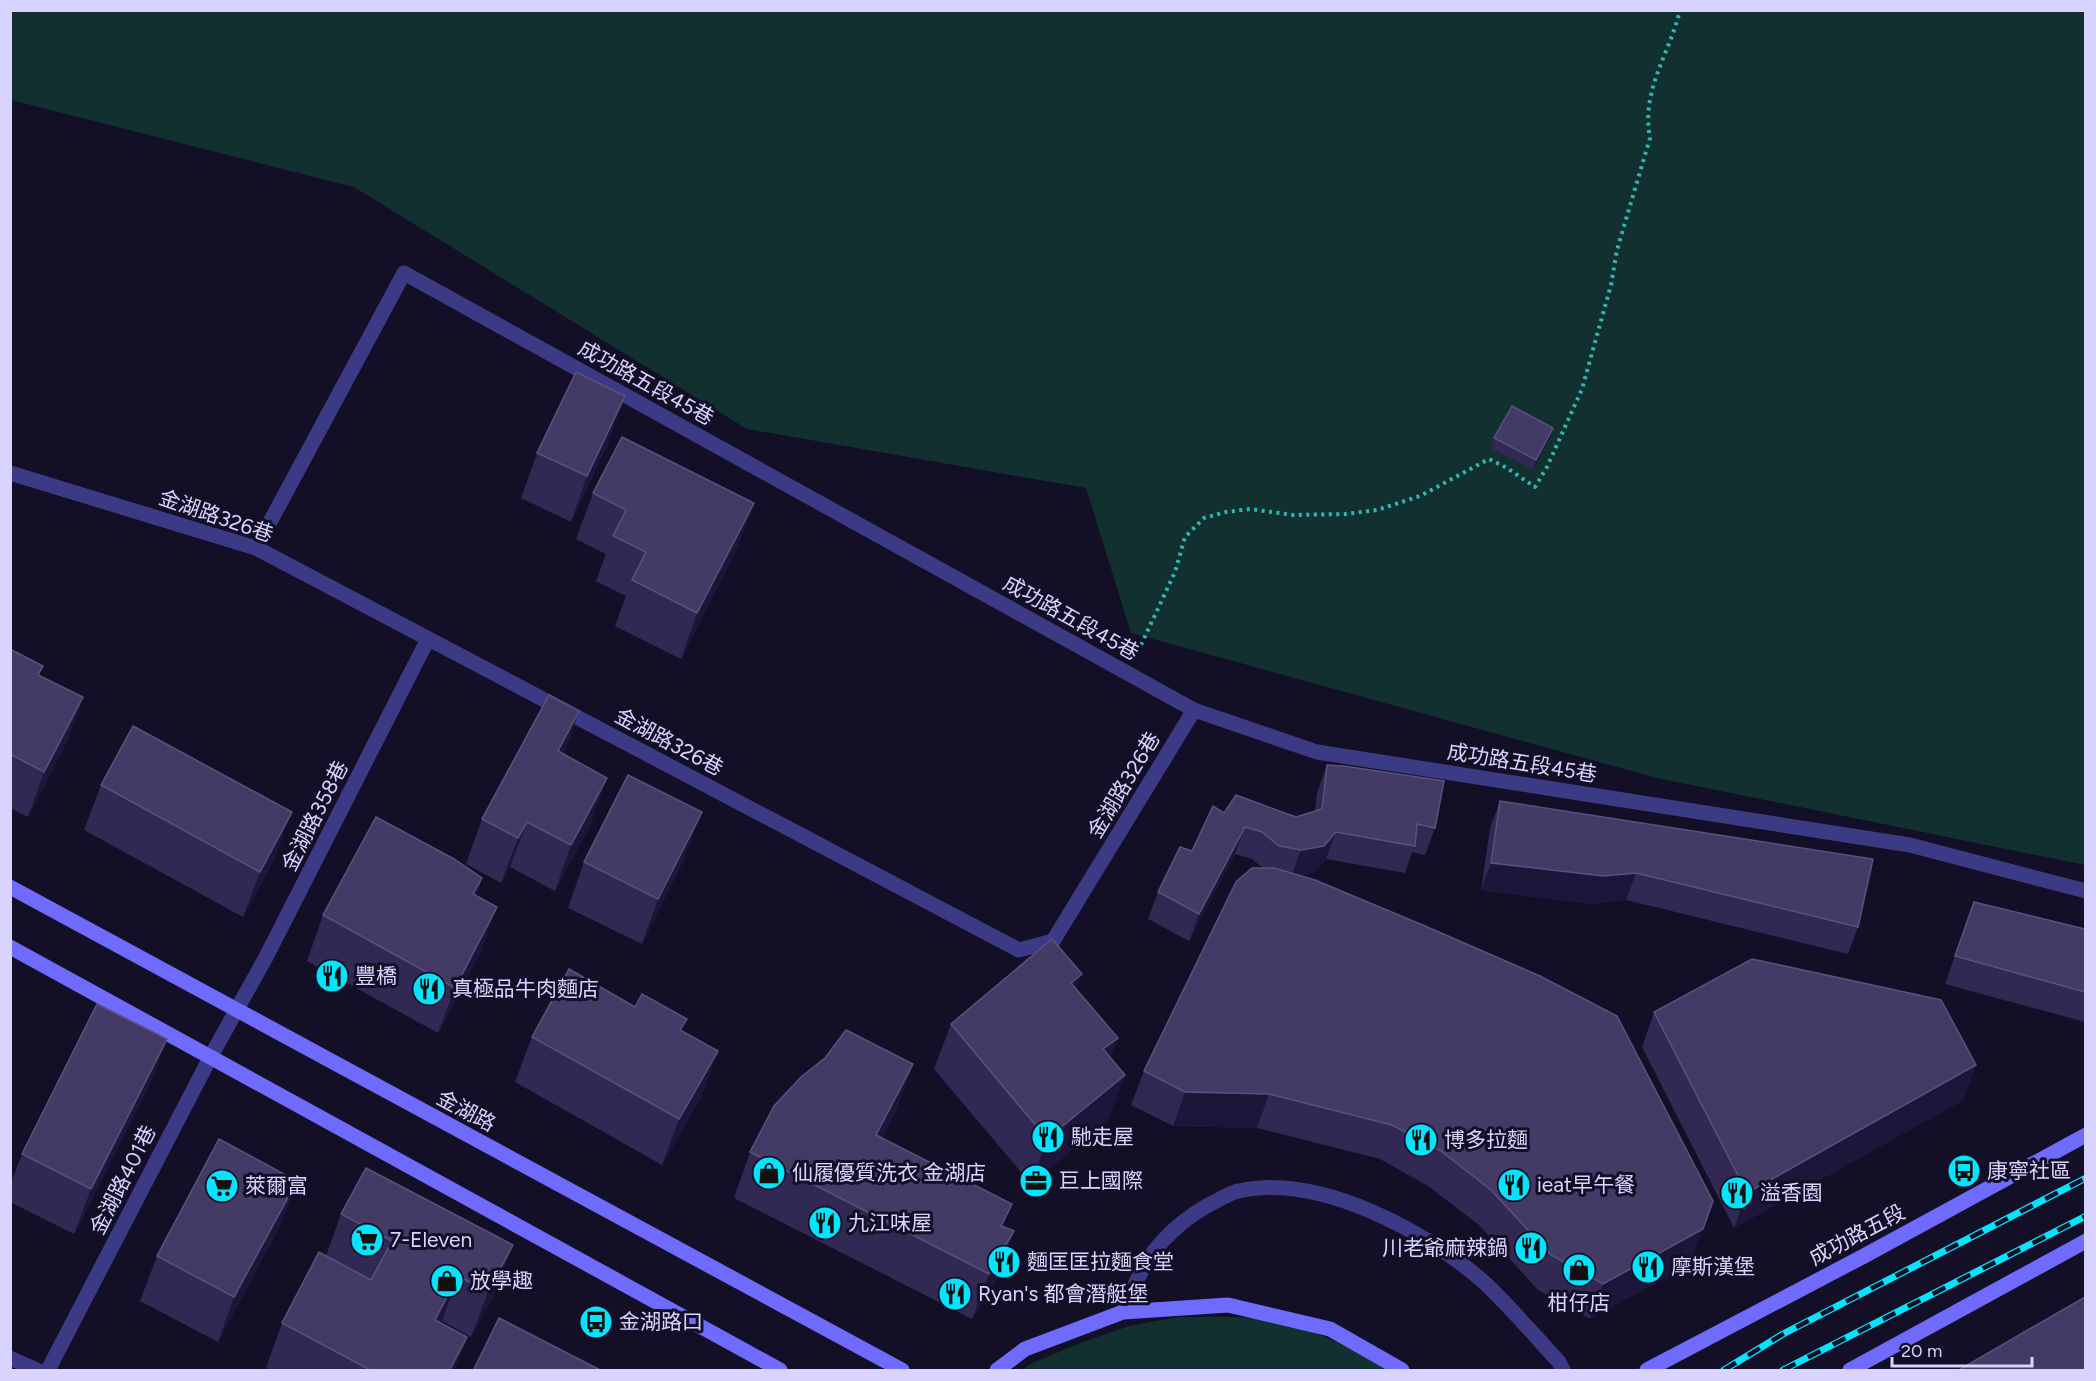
<svg xmlns="http://www.w3.org/2000/svg" width="2096" height="1381" viewBox="0 0 2096 1381" font-family="Figtree,'Noto Sans TC',sans-serif">
	<style>
		.green { fill: #12302f }
		.lines { fill: none; stroke-linecap: round; stroke-linejoin: round }
		.path { stroke: #2fb8b0; stroke-width: 4; stroke-dasharray: 3 4.5; stroke-linecap: butt }
		.service { stroke: #3d3a85; stroke-width: 15 }
		.minor { stroke: #3d3a85; stroke-width: 15 }
		.secondary { stroke: #6f6bff; stroke-width: 15 }
		.rail-casing { stroke: #00e5ff; stroke-width: 7 }
		.rail { stroke: #130f26; stroke-width: 4.5; stroke-dasharray: 14; stroke-linecap: butt }
		.wall { fill: #312854 }
		.shaded-wall { fill: #1d163a }
		.building { fill: #433a66; stroke: #5a527e; stroke-width: 1.5 }
		.labels { text-anchor: middle; stroke-width: 6; stroke-linejoin: round; paint-order: stroke }
		.street-label { font-size: 21px; fill: #d9d4ff; stroke: #130f26 }
		.poi-label { font-size: 21px; fill: #d9d4ff; stroke: #130f26; text-anchor: start }
	</style>
	<rect width="100%" height="100%" fill="#130f26"/>
	<g class="green">
		<polygon points="10,11 2085,11 2085,865 1657,778 1131,633 1086,488 747,429 354,187 11,100"/>
		<path d="M1178,1317c33,0 69,-2 101,5 40,9 76,28 110,48h-365l4,-5 52,-22 49,-17z"/>
	</g>
	<g class="lines">
		<path class="path" d="M1141,645l34,-73 10,-35 19,-19 22,-6 24,-3 43,6 53,-1 31,-4 43,-14 69,-37 18,9 28,19 12,-20 35,-78 29,-104 6,-35 33,-112c-9,-49 19,-82 30,-128"/>
		<path class="service" d="M1123,1312c6,-13 11,-26 17,-38 15,-32 47,-59 78,-74 6,-3 14,-8 21,-9 80,-18 190,41 248,94 25,24 48,51 72,77l4,8"/>
		<g class="minor">
			<polyline points="10,473 256,548 1019,950 1053,941 1194,710"/>
			<polyline points="256,548 404,273 1194,710 1317,752 1910,845 2086,891"/>
			<polyline points="10,1358 37,1370"/>
			<polyline points="48,1370 211,1056 266,957 428,639"/>
		</g>
		<g class="secondary">
			<polyline points="10,887 902,1370"/>
			<polyline points="10,947 780,1370"/>
			<polyline points="997,1370 1025,1349 1123,1312 1228,1305 1330,1329 1402,1370"/>
			<polyline points="1647,1370 1864,1256 2086,1135"/>
			<polyline points="1850,1370 2086,1241"/>
		</g>
		<g class="rail-casing">
			<g id="rail">
				<polyline points="1724,1370 1783,1334 2086,1178"/>
				<polyline points="1783,1370 2086,1216"/>
			</g>
		</g>
		<use href="#rail" class="rail"/>
	</g>
	<g class="wall">
		<polygon points="1553,428 1550,438 1533,470 1491,448 1494,438"/>
		<polygon points="609,441 571,522 521,498 537,453"/>
		<polygon points="593,493 754,503 737,548 681,659 615,626 626,596 596,581 606,554 576,539"/>
		<polygon points="10,649 39,675 83,697 66,743 28,817 10,808"/>
		<polygon points="579,711 564,754 591,824 555,891 510,867 501,883 466,864 482,819"/>
		<polygon points="1327,765 1435,828 1425,855 1412,852 1405,873 1326,859 1314,873 1300,876 1690,1264 1590,1319 1538,1290 1479,1225 1428,1186 1380,1159 1257,1128 1173,1126 1131,1105 1144,1071 1263,868 1252,859 1235,854 1189,941 1148,919 1158,892 1224,813 1296,817 1315,811 1317,793"/>
		<polygon points="101,785 275,858 243,917 84,830"/>
		<polygon points="1500,801 1858,927 1848,954 1626,900 1593,904 1481,890 1490,828"/>
		<polygon points="685,857 642,944 568,908 584,862"/>
		<polygon points="482,878 476,896 497,907 480,953 438,1033 307,961 323,915"/>
		<polygon points="1974,902 2085,929 2085,1022 1945,984"/>
		<polygon points="635,1007 718,1051 701,1097 662,1165 515,1082 532,1037"/>
		<polygon points="1654,1012 1976,1065 1963,1100 1734,1228 1642,1047"/>
		<polygon points="951,1024 1118,1038 1110,1058 1108,1120 1031,1184 934,1069"/>
		<polygon points="167,1039 150,1084 74,1234 10,1202 10,1185 22,1154"/>
		<polygon points="897,1109 882,1138 1003,1227 998,1277 972,1319 734,1198 750,1152"/>
		<polygon points="297,1181 280,1226 218,1342 140,1301 157,1256"/>
		<polygon points="341,1214 496,1291 471,1337 442,1321 441,1323 467,1337 454,1371 270,1371 266,1368 282,1323 326,1256"/>
	</g>
	<g class="shaded-wall">
		<polygon points="625,396 609,441 571,522 587,476"/>
		<polygon points="1553,428 1550,438 1533,470 1536,460"/>
		<polygon points="754,503 737,548 681,659 697,613"/>
		<polygon points="83,697 66,743 28,817 44,772"/>
		<polygon points="579,711 563,756 558,751"/>
		<polygon points="607,778 591,824 555,891 571,845"/>
		<polygon points="292,812 275,858 243,917 260,872"/>
		<polygon points="702,812 685,857 642,944 658,899"/>
		<polygon points="527,822 510,867 501,883 518,838"/>
		<polygon points="1245,827 1235,854 1189,941 1199,914"/>
		<polygon points="1336,832 1326,859 1314,873 1291,877 1301,850"/>
		<polygon points="1491,863 1636,873 1626,900 1593,904 1481,890"/>
		<polygon points="482,878 466,924 473,894"/>
		<polygon points="497,907 480,953 438,1033 455,988"/>
		<polygon points="1082,974 1066,1019 1071,983"/>
		<polygon points="1118,1038 1101,1084 1103,1049"/>
		<polygon points="167,1039 150,1084 74,1234 91,1189"/>
		<polygon points="718,1051 701,1097 662,1165 679,1119"/>
		<polygon points="913,1064 897,1109 860,1180 876,1135"/>
		<polygon points="1976,1065 1963,1100 1734,1228 1747,1193"/>
		<polygon points="1125,1075 1108,1120 1031,1184 1047,1139"/>
		<polygon points="1185,1092 1269,1094 1257,1128 1173,1126"/>
		<polygon points="297,1181 280,1226 218,1342 234,1297"/>
		<polygon points="1713,1201 1690,1264 1590,1319 1603,1284"/>
		<polygon points="1012,1204 995,1249 1001,1226"/>
		<polygon points="1014,1231 998,1277 972,1319 989,1274"/>
		<polygon points="513,1245 496,1291 471,1337 488,1292"/>
		<polygon points="458,1276 442,1321 418,1365 435,1320"/>
		<polygon points="467,1337 454,1371 449,1371"/>
	</g>
	<g class="building">
		<polygon points="576,372 625,396 587,476 537,453"/>
		<polygon points="1512,406 1553,428 1536,460 1494,438"/>
		<polygon points="622,437 754,503 697,613 632,580 646,552 613,536 626,510 593,493"/>
		<polygon points="10,649 43,666 38,675 83,697 44,772 10,754"/>
		<polygon points="549,695 579,711 558,751 607,778 571,845 527,822 518,838 482,819"/>
		<polygon points="133,726 292,812 260,872 101,785"/>
		<polygon points="1327,765 1344,766 1444,781 1435,828 1417,824 1415,846 1336,832 1324,846 1301,850 1279,846 1262,832 1245,827 1199,914 1158,892 1180,847 1192,851 1213,806 1224,813 1236,795 1296,817 1322,809"/>
		<polygon points="628,775 702,812 658,899 584,862"/>
		<polygon points="1500,801 1873,859 1858,927 1636,873 1603,876 1491,863"/>
		<polygon points="376,817 454,859 482,878 473,894 497,907 455,988 323,915"/>
		<polygon points="1252,868 1274,868 1315,880 1425,926 1540,976 1617,1016 1713,1201 1703,1229 1603,1284 1551,1255 1491,1190 1441,1151 1392,1125 1269,1094 1185,1092 1144,1071 1236,882"/>
		<polygon points="1974,902 2085,929 2085,992 1955,956"/>
		<polygon points="1052,939 1082,974 1071,983 1118,1038 1103,1049 1125,1075 1047,1139 951,1024"/>
		<polygon points="1752,959 1941,1000 1976,1065 1747,1193 1654,1012"/>
		<polygon points="569,969 635,1007 642,994 687,1019 680,1030 718,1051 679,1119 532,1037"/>
		<polygon points="97,1004 167,1039 91,1189 22,1154"/>
		<polygon points="846,1030 913,1064 876,1135 1012,1204 1001,1226 1014,1231 989,1274 750,1152 774,1106 801,1077 825,1058"/>
		<polygon points="219,1139 297,1181 234,1297 157,1256"/>
		<polygon points="366,1168 513,1245 488,1292 458,1276 435,1320 467,1337 449,1371 372,1371 282,1323 319,1252 371,1280 392,1241 341,1214"/>
		<polygon points="2085,1297 2085,1371 1957,1371"/>
		<polygon points="499,1318 602,1371 473,1371"/>
	</g>
	<defs>
		<g id="restaurant-disc" transform="scale(1.725)"><circle r="9.5" fill="#00e5ff" stroke="#130f26"/><path d="M-5-6h1v4h1v-4h1v4h1v-4h1v5L-1.5 .5V6h-2V.5L-5-1ZM5-6V6H3V1.5H1.5Q1.5-4 5-6Z" fill="#111"/></g>
		<g id="bus-disc" transform="scale(1.725)"><circle r="9.5" fill="#00e5ff" stroke="#130f26"/><path d="M-5-6H5V4H4V6H2V4H-2V6H-4V4H-5ZM-3.5-4V0h7V-4ZM-3.5 1.2v1.5H-2V1.2ZM2 1.2v1.5H3.5V1.2Z" fill="#111"/></g>
		<g id="shop-disc" transform="scale(1.725)"><circle r="9.5" fill="#00e5ff" stroke="#130f26"/><path d="M-5-2.5h2.3a2.7 3.5 0 0 1 5.4 0H5L5.5 6h-11ZM-1.5-2.5h3a1.5 2.3 0 0 0-3 0Z" fill="#111"/></g>
		<g id="office-disc" transform="scale(1.725)"><circle r="9.5" fill="#00e5ff" stroke="#130f26"/><path d="M-6-3h4V-5.5h4V-3h4V5H-6ZM-1-4.5V-3h2v-1.5ZM-6 0V1H6V0Z" fill="#111"/></g>
		<g id="supermarket-disc" transform="scale(1.725)"><circle r="9.5" fill="#00e5ff" stroke="#130f26"/><path d="M-6-5.5h2.5l.6 2H6L4.5 2H-2.5L-4.4-4H-6ZM-1.5 3.2a1.3 1.3 0 1 0 .1 0ZM3 3.2a1.3 1.3 0 1 0 .1 0Z" fill="#111"/></g>
	</defs>
	<g fill-rule="evenodd">
		<use href="#restaurant-disc" x="332" y="976"/>
		<use href="#restaurant-disc" x="429" y="989"/>
		<use href="#restaurant-disc" x="1048" y="1137"/>
		<use href="#restaurant-disc" x="1421" y="1140"/>
		<use href="#bus-disc" x="1964" y="1171"/>
		<use href="#shop-disc" x="769" y="1173"/>
		<use href="#office-disc" x="1036" y="1181"/>
		<use href="#restaurant-disc" x="1514" y="1185"/>
		<use href="#supermarket-disc" x="222" y="1186"/>
		<use href="#restaurant-disc" x="1737" y="1193"/>
		<use href="#restaurant-disc" x="825" y="1223"/>
		<use href="#supermarket-disc" x="367" y="1240"/>
		<use href="#restaurant-disc" x="1531" y="1248"/>
		<use href="#restaurant-disc" x="1004" y="1262"/>
		<use href="#restaurant-disc" x="1648" y="1267"/>
		<use href="#shop-disc" x="1579" y="1270"/>
		<use href="#shop-disc" x="447" y="1281"/>
		<use href="#restaurant-disc" x="955" y="1294"/>
		<use href="#bus-disc" x="596" y="1322"/>
	</g>
	<g class="labels">
		<g class="street-label">
			<text transform="translate(646 383) rotate(29)" y="7">成功路五段45巷</text>
			<text transform="translate(216 516) rotate(19)" y="7">金湖路326巷</text>
			<text transform="translate(1071 618) rotate(29)" y="7">成功路五段45巷</text>
			<text transform="translate(669 742) rotate(28)" y="7">金湖路326巷</text>
			<text transform="translate(1522 763) rotate(9)" y="7">成功路五段45巷</text>
			<text transform="translate(1124 785) rotate(-59)" y="7">金湖路326巷</text>
			<text transform="translate(315 816) rotate(-63)" y="7">金湖路358巷</text>
			<text transform="translate(466 1111) rotate(28)" y="7">金湖路</text>
			<text transform="translate(123 1180) rotate(-63)" y="7">金湖路401巷</text>
			<text transform="translate(1857 1235) rotate(-28)" y="7">成功路五段</text>
		</g>
		<g class="poi-label">
			<text x="355" y="983">豐橋</text>
			<text x="452" y="996">真極品牛肉麵店</text>
			<text x="1071" y="1144">馳走屋</text>
			<text x="1444" y="1147">博多拉麵</text>
			<text x="1987" y="1178">康寧社區</text>
			<text x="792" y="1180">仙履優質洗衣 金湖店</text>
			<text x="1059" y="1188">巨上國際</text>
			<text x="1537" y="1192">ieat早午餐</text>
			<text x="245" y="1193">萊爾富</text>
			<text x="1760" y="1200">溢香園</text>
			<text x="848" y="1230">九江味屋</text>
			<text x="390" y="1247">7-Eleven</text>
			<text x="1508" y="1255" text-anchor="end">川老爺麻辣鍋</text>
			<text x="1027" y="1269">麵匡匡拉麵食堂</text>
			<text x="1671" y="1274">摩斯漢堡</text>
			<text x="470" y="1288">放學趣</text>
			<text x="978" y="1301">Ryan's 都會潛艇堡</text>
			<text x="1579" y="1310" text-anchor="middle">柑仔店</text>
			<text x="619" y="1329">金湖路口</text>
		</g>
	</g>
	<rect width="2096" height="1381" fill="none" stroke="#d9d4ff" stroke-width="24"/>
	<path d="M1892 1357v9h140v-9" fill="none" stroke="#d9d4ff" stroke-width="3"/>
	<text x="1901" y="1357" font-size="18" fill="#d9d4ff" stroke="#130f26" stroke-width="4.5" paint-order="stroke">20 m</text>
</svg>
